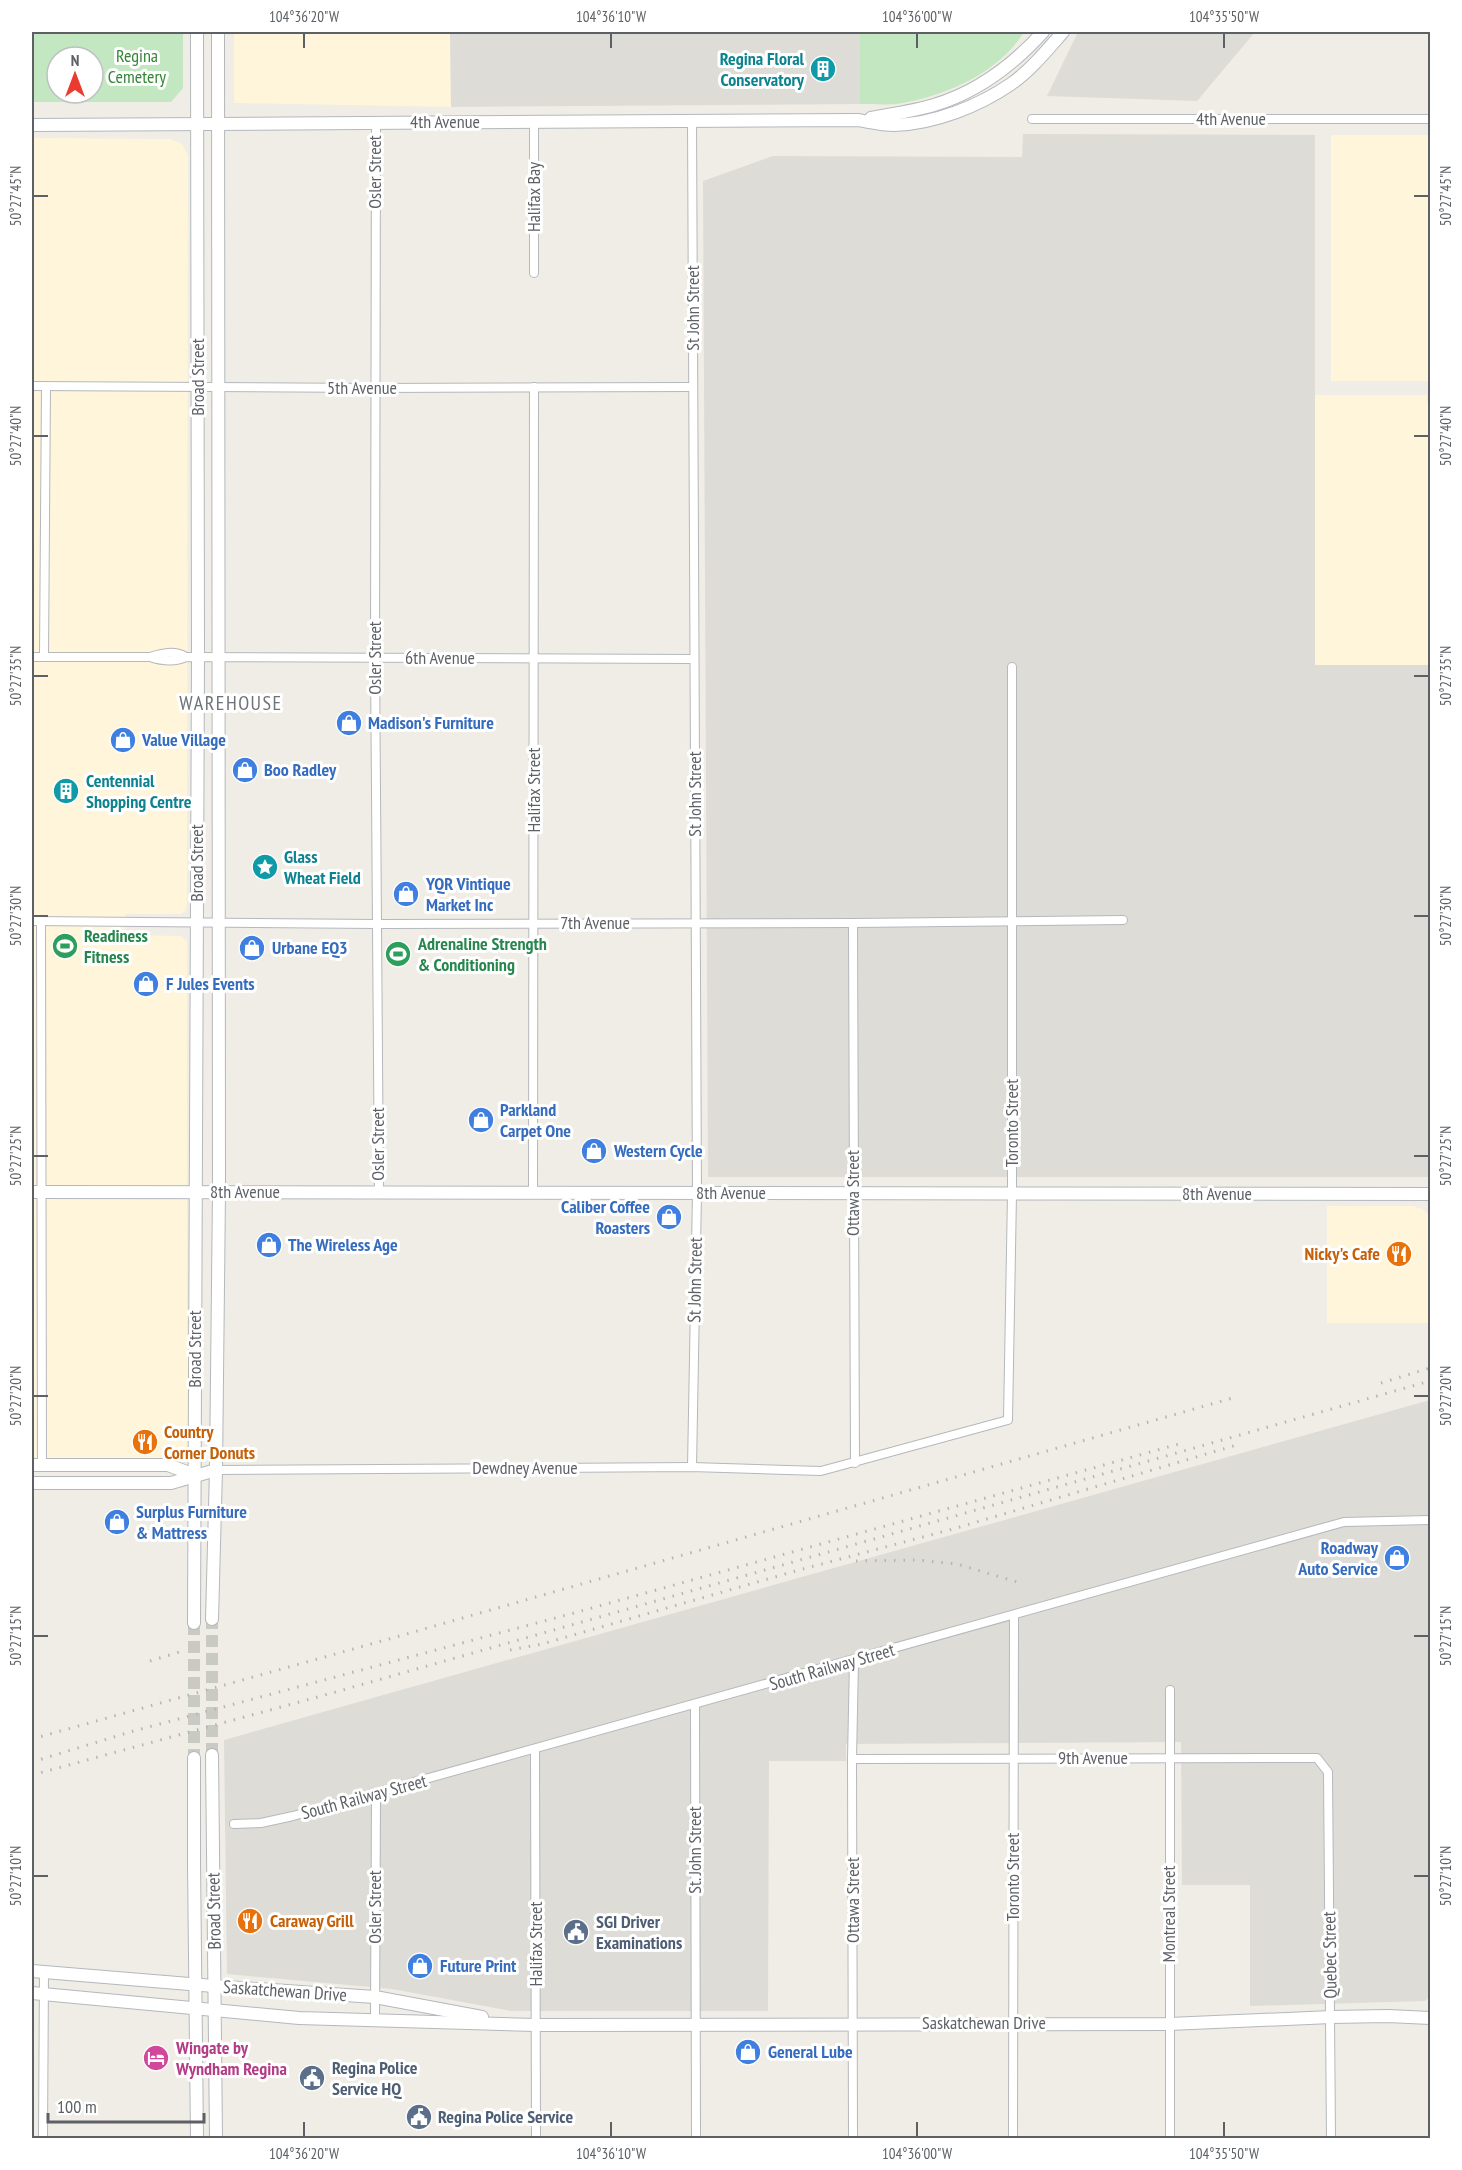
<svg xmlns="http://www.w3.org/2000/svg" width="1462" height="2170" viewBox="0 0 1462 2170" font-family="'PT Sans Narrow',sans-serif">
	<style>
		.commercial { fill: #fef5db }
		.industrial { fill: #dedcd7 }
		.green { fill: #c2e7c1; fill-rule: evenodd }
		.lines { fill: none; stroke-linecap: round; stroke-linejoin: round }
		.secondary-tunnel { stroke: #cacac5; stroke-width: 12; stroke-dasharray: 12 6; stroke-linecap: butt }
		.street-casing { stroke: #b5b8bc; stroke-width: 10 }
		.secondary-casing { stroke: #b4b8bd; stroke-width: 14 }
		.street { stroke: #fff; stroke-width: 8 }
		.secondary { stroke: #fff; stroke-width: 12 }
		.rail { stroke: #b4b5b6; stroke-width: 3; stroke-dasharray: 1.5 8; stroke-linecap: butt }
		.ticks { fill: none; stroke: #5d6166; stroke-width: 2 }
		.labels { text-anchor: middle; stroke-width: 6; stroke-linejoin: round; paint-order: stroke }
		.park-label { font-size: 18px; fill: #348636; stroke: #fff }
		.culture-label { font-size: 18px; font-weight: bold; fill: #0d838f; stroke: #fff; text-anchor: start }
		.street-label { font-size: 18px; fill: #5d6166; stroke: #fff }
		.shop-label { font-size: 18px; font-weight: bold; fill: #366cbe; stroke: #fff; text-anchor: start }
		.leisure-label { font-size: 18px; font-weight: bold; fill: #27864d; stroke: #fff; text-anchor: start }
		.food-label { font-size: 18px; font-weight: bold; fill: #c56008; stroke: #fff; text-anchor: start }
		.service-label { font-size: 18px; font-weight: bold; fill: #4e5e75; stroke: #fff; text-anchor: start }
		.hotel-label { font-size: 18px; font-weight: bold; fill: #b23c85; stroke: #fff; text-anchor: start }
		.neighbourhood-label { font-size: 20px; letter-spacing: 1.5px; fill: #6e7378; stroke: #fff }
		.neatline { fill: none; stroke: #5d6166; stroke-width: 2 }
		.ticks-label { font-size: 15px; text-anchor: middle; fill: #5d6166 }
	</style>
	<rect width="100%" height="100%" fill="#efede5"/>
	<g class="commercial">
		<polygon points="234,32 450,32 451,107 234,103"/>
		<rect x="1331" y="135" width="99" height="246"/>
		<polygon points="32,138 170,139 182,144 188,155 187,905 185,911 181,914 125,914 125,935 181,936 187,941 187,1348 190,1348 190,1458 122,1458 122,1463 32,1462"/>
		<polygon points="1315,395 1427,395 1427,402 1430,403 1430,665 1315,666"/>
		<polygon points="1327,1206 1413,1206 1422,1209 1428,1214 1430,1217 1430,1323 1327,1323"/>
	</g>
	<g class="industrial">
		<polygon points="450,32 857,32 860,38 860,104 451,107"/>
		<polygon points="1078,32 1255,32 1197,101 1047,96"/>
		<polygon points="1023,134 1315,135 1315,665 1430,665 1430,1177 708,1177 703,181 773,156 1022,157"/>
		<polygon points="1430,1400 1430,1996 1425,2001 1250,2006 1250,1885 1182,1885 1181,1742 846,1744 846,1761 769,1761 768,2011 511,2011 392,1989 227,1974 224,1740"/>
	</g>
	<g class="green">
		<path d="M32,32h151v56l-12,14h-139zM57,57h36v36h-36z"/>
		<path d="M857,32h167c-25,41 -80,65 -127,72 -11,1 -25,0 -37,0v-66z"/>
	</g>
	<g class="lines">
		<g class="secondary-tunnel">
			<polyline points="194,1623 194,1758"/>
			<polyline points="212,1755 212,1619"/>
		</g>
		<g class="street-casing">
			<g id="street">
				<polyline points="1032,119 1430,119"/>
				<polyline points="376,123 375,658 379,1193"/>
				<polyline points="534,273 534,121"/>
				<polyline points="32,386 375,388 693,387"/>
				<path d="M32,657h118c12,4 24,6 36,0l508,2"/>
				<polyline points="44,657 46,386"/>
				<path d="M150,657c12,-4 25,-7 36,0"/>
				<polyline points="32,921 377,924 853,923 1123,920"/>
				<polyline points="41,921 42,1465"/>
				<polyline points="853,923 855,1463"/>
				<polyline points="533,1193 534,387"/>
				<polyline points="692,1467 697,1193 692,121"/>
				<polyline points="216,1470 692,1467 821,1471 1008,1420 1012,1194 1012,667"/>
				<polyline points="1170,1690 1170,2138"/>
				<polyline points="695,1705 696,2138"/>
				<polyline points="535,1749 536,2138"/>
				<polyline points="852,1759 1317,1758 1328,1772 1331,2138"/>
				<polyline points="234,1824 261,1823 293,1816 1344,1522 1430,1520"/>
				<polyline points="375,2022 376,1793"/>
				<polyline points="43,2138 44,1972"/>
				<polyline points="853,2138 852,1759 854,1661"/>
				<polyline points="1013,2138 1014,1615"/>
			</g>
		</g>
		<g class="secondary-casing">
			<g id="secondary">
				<path d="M871,118c21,-4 43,-7 63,-13 43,-13 80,-41 109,-73"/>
				<path d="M32,125l826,-5c12,2 25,5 36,5 40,-1 85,-19 117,-41 20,-14 36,-34 52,-52"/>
				<polyline points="32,1192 1430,1194"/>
				<polyline points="32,1465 168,1465 195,1475"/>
				<polyline points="32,1483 171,1483 216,1470"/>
				<polyline points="212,1619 216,1470 219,1192 218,32"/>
				<polyline points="194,1623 198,657 197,32"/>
				<polyline points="212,1755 216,2138"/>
				<polyline points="194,1758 194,1864 197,2138"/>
				<polyline points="32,1971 226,1987 375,1997 482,2017"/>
				<polyline points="32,1993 299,2018 536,2025 1169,2024 1331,2017 1388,2016 1430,2018"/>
			</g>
		</g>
		<use href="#street" class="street"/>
		<use href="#secondary" class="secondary"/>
		<g class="rail">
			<polyline points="1381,1383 1430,1368"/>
			<polyline points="856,1561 917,1560 957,1564 1024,1584"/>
			<polyline points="510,1650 542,1644 799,1570 953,1529 1240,1444"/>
			<polyline points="150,1661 186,1650"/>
			<polyline points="32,1739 403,1635 1236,1397"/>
			<polyline points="32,1762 130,1732 574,1613 1179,1444"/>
			<polyline points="32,1775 325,1695 1430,1381"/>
		</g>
	</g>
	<path class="ticks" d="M304,33v15M611,33v15M917,33v15M1224,33v15M33,196h15M1414,196h15M33,436h15M1414,436h15M33,676h15M1414,676h15M33,916h15M1414,916h15M33,1156h15M1414,1156h15M33,1396h15M1414,1396h15M33,1636h15M1414,1636h15M33,1876h15M1414,1876h15M304,2122v15M611,2122v15M917,2122v15M1224,2122v15"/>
	<defs>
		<g id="building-disc" transform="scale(1.35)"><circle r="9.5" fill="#0f9aa8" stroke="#fff"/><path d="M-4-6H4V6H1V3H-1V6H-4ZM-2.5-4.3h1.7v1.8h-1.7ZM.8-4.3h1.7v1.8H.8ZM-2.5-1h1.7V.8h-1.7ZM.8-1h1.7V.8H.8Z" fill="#fff"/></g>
		<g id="shop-disc" transform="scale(1.35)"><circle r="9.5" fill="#3f7fe0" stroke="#fff"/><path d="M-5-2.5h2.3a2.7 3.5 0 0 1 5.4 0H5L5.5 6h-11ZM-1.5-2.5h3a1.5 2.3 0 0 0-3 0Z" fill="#fff"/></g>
		<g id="sight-disc" transform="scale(1.35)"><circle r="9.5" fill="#0f9aa8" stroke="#fff"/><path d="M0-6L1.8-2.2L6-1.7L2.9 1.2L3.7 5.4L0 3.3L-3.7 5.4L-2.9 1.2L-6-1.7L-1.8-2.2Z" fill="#fff"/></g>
		<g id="stadium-disc" transform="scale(1.35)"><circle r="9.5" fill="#2e9e5b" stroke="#fff"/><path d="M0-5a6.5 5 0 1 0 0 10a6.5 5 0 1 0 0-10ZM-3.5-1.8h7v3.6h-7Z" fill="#fff"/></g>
		<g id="restaurant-disc" transform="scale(1.35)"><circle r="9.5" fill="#e8710a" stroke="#fff"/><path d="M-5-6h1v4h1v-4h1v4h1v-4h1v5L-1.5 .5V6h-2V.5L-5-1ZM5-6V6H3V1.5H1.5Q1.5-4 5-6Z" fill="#fff"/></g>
		<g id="civic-disc" transform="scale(1.35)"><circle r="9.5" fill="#5c6f8a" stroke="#fff"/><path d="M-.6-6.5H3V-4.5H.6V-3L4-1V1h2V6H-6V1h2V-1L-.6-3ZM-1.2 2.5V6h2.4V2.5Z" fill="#fff"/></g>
		<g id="hotel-disc" transform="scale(1.35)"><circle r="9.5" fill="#d1479c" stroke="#fff"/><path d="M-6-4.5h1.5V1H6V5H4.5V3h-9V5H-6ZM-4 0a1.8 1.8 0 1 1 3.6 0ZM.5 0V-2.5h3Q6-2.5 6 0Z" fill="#fff"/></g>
	</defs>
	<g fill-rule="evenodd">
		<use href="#building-disc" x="823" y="69"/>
		<use href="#shop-disc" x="349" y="723"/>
		<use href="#shop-disc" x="123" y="740"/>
		<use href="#shop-disc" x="245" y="770"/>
		<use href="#building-disc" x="66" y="791"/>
		<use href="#sight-disc" x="265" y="867"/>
		<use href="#shop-disc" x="406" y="894"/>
		<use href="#stadium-disc" x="65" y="946"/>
		<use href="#shop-disc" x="252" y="948"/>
		<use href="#stadium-disc" x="398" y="954"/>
		<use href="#shop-disc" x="146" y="984"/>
		<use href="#shop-disc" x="481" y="1120"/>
		<use href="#shop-disc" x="594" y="1151"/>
		<use href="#shop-disc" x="669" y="1217"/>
		<use href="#shop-disc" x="269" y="1245"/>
		<use href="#restaurant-disc" x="1399" y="1254"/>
		<use href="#restaurant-disc" x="145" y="1442"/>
		<use href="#shop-disc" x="117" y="1522"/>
		<use href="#shop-disc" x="1397" y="1558"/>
		<use href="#restaurant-disc" x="250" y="1921"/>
		<use href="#civic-disc" x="576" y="1932"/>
		<use href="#shop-disc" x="420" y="1966"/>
		<use href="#shop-disc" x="748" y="2052"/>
		<use href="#hotel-disc" x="156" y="2058"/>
		<use href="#civic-disc" x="312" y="2078"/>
		<use href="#civic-disc" x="419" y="2117"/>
	</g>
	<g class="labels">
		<g class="park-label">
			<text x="137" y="62">Regina<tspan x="137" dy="21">Cemetery</tspan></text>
		</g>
		<g class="culture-label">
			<text x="804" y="65" text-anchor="end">Regina Floral<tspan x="804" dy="21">Conservatory</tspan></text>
			<text x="86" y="787">Centennial<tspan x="86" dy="21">Shopping Centre</tspan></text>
			<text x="284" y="863">Glass<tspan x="284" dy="21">Wheat Field</tspan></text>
		</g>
		<g class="street-label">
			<text x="1231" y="125">4th Avenue</text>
			<text x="445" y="128">4th Avenue</text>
			<text transform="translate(375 172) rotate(-90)" y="6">Osler Street</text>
			<text transform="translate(534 197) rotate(-90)" y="6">Halifax Bay</text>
			<text transform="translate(693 308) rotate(-90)" y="6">St John Street</text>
			<text transform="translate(198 377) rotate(-90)" y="6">Broad Street</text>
			<text x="362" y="394">5th Avenue</text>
			<text transform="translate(375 658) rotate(-90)" y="6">Osler Street</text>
			<text x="440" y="664">6th Avenue</text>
			<text transform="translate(534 790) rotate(-90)" y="6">Halifax Street</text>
			<text transform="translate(695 794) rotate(-90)" y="6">St John Street</text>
			<text transform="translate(197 863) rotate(-90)" y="6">Broad Street</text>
			<text x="595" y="929">7th Avenue</text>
			<text transform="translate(1012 1123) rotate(-90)" y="6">Toronto Street</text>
			<text transform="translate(378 1144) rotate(-90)" y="6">Osler Street</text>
			<text x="245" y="1198">8th Avenue</text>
			<text x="731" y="1199">8th Avenue</text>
			<text transform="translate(853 1193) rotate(-90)" y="6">Ottawa Street</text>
			<text x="1217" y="1200">8th Avenue</text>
			<text transform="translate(695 1280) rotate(-89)" y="6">St John Street</text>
			<text transform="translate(195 1349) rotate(-90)" y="6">Broad Street</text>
			<text x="525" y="1474">Dewdney Avenue</text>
			<text transform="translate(832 1667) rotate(-16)" y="6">South Railway Street</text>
			<text x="1093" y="1764">9th Avenue</text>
			<text transform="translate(364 1797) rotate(-15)" y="6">South Railway Street</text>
			<text transform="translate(695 1850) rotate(-90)" y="6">St. John Street</text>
			<text transform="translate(1013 1877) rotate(-90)" y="6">Toronto Street</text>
			<text transform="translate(853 1900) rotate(-90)" y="6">Ottawa Street</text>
			<text transform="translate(375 1907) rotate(-90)" y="6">Osler Street</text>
			<text transform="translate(214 1911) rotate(-91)" y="6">Broad Street</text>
			<text transform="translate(1169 1914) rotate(-90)" y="6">Montreal Street</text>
			<text transform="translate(536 1944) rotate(-90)" y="6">Halifax Street</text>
			<text transform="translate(1330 1955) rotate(-91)" y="6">Quebec Street</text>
			<text transform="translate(285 1991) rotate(4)" y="6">Saskatchewan Drive</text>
			<text x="984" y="2029">Saskatchewan Drive</text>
		</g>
		<g class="shop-label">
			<text x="368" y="729">Madison's Furniture</text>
			<text x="142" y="746">Value Village</text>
			<text x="264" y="776">Boo Radley</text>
			<text x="426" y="890">YQR Vintique<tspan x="426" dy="21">Market Inc</tspan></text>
			<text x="272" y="954">Urbane EQ3</text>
			<text x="166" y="990">F Jules Events</text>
			<text x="500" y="1116">Parkland<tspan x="500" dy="21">Carpet One</tspan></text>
			<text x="614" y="1157">Western Cycle</text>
			<text x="650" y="1213" text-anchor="end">Caliber Coffee<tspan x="650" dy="21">Roasters</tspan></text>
			<text x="288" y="1251">The Wireless Age</text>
			<text x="136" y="1518">Surplus Furniture<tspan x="136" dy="21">&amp; Mattress</tspan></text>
			<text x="1378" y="1554" text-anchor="end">Roadway<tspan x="1378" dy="21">Auto Service</tspan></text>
			<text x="440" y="1972">Future Print</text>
			<text x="768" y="2058">General Lube</text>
		</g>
		<g class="leisure-label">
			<text x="84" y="942">Readiness<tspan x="84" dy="21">Fitness</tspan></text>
			<text x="418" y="950">Adrenaline Strength<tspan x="418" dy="21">&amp; Conditioning</tspan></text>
		</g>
		<g class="food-label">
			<text x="1380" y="1260" text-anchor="end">Nicky's Cafe</text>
			<text x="164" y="1438">Country<tspan x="164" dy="21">Corner Donuts</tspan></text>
			<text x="270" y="1927">Caraway Grill</text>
		</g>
		<g class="service-label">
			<text x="596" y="1928">SGI Driver<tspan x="596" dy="21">Examinations</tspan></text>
			<text x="332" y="2074">Regina Police<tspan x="332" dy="21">Service HQ</tspan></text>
			<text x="438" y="2123">Regina Police Service</text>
		</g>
		<g class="hotel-label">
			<text x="176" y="2054">Wingate by<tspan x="176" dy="21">Wyndham Regina</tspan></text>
		</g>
		<g class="neighbourhood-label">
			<text x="231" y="710">WAREHOUSE</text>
		</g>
	</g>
	<rect width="1462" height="2170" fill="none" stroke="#ffffff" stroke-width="66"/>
	<g transform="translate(75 75)"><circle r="28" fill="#ffffff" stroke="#bec0c2" stroke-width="1.5"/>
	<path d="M0-4.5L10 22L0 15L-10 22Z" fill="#eb3a2f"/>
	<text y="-9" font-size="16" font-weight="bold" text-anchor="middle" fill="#5d6166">N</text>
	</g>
	<path d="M48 2113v9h156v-9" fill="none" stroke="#5d6166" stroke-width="3"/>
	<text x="57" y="2113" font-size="18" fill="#5d6166" stroke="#ffffff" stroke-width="4.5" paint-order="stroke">100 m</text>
	<rect x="33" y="33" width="1396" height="2104" class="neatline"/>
	<g class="ticks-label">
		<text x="304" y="22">104°36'20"W</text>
		<text x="611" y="22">104°36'10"W</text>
		<text x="917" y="22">104°36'00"W</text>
		<text x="1224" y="22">104°35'50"W</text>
		<text transform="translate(16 196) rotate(-90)" y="5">50°27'45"N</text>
		<text transform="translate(1446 196) rotate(-90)" y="5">50°27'45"N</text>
		<text transform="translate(16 436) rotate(-90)" y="5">50°27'40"N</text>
		<text transform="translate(1446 436) rotate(-90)" y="5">50°27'40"N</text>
		<text transform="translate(16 676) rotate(-90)" y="5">50°27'35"N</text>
		<text transform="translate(1446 676) rotate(-90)" y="5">50°27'35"N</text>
		<text transform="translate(16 916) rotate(-90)" y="5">50°27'30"N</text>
		<text transform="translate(1446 916) rotate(-90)" y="5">50°27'30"N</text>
		<text transform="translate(16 1156) rotate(-90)" y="5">50°27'25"N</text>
		<text transform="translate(1446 1156) rotate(-90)" y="5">50°27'25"N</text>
		<text transform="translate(16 1396) rotate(-90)" y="5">50°27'20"N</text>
		<text transform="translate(1446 1396) rotate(-90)" y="5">50°27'20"N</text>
		<text transform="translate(16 1636) rotate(-90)" y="5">50°27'15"N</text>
		<text transform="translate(1446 1636) rotate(-90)" y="5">50°27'15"N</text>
		<text transform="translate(16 1876) rotate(-90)" y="5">50°27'10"N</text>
		<text transform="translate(1446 1876) rotate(-90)" y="5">50°27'10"N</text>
		<text x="304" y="2159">104°36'20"W</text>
		<text x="611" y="2159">104°36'10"W</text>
		<text x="917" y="2159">104°36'00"W</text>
		<text x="1224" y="2159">104°35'50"W</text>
	</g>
</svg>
